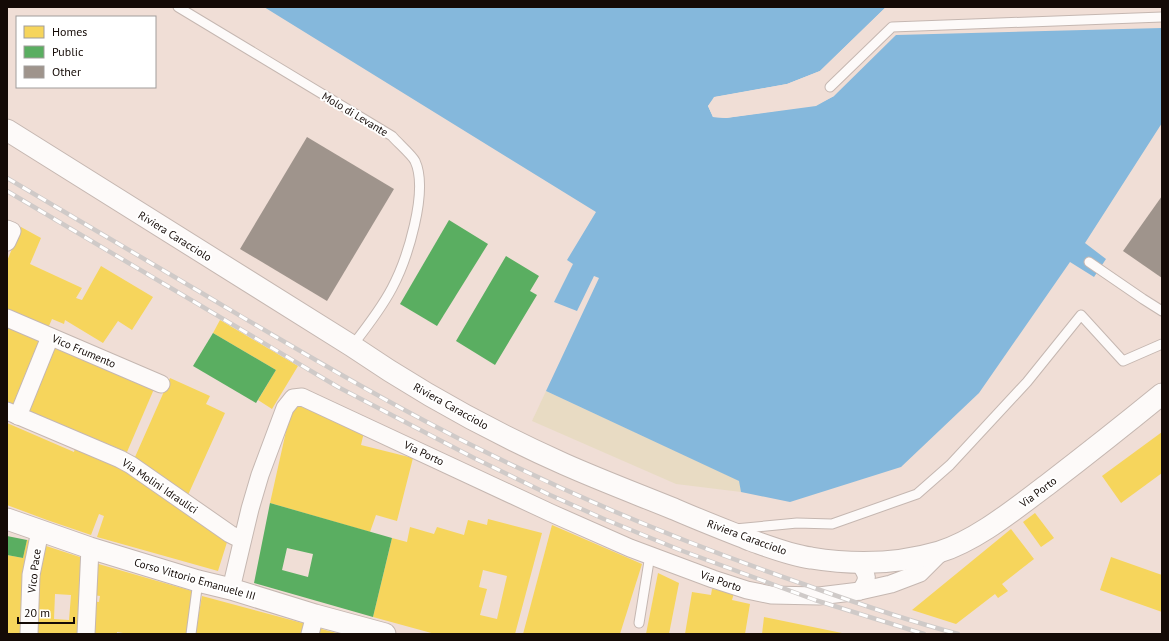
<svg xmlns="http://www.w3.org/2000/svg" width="1169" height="641" viewBox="0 0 1169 641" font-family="'PT Sans',sans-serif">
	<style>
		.sand { fill: #e8dbc3 }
		.water { fill: #85b8dc }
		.pier { fill: #f0ded6 }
		.homes { fill: #f6d55c; fill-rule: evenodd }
		.public { fill: #5aae61; fill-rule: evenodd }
		.building { fill: #9f948c }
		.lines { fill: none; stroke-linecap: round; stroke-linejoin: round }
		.service-casing { stroke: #c5b7b1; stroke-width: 11 }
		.minor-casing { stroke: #c5b7b1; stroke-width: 19 }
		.tertiary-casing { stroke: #c5b7b1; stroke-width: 23 }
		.service { stroke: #fdfaf9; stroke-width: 9 }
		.minor { stroke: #fdfaf9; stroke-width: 17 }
		.tertiary { stroke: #fdfaf9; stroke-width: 21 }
		.rail-casing { stroke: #cfcac8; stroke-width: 4.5 }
		.rail { stroke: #fff; stroke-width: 3; stroke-dasharray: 9; stroke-linecap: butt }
		.labels { text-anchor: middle; stroke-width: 4; stroke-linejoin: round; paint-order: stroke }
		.street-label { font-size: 11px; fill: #140a06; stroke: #fff }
	</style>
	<rect width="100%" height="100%" fill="#f0ded6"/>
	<polygon class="sand" points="546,391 740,481 741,492 676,484 532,421"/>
	<polygon class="water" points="264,7 886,7 820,71 787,84 714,97 708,106 713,117 726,118 816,105 834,96 896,35 1162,28 1162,123 1085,243 1106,259 1094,277 1070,262 979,393 901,467 790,502 741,492 739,481 546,391 599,278 594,276 577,311 554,302 573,264 567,260 596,212"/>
	<polygon class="pier" points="886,7 888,7 821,73 788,86 716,99 711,106 714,115 726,116 815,104 833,94 834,96 816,106 726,118 713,117 708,106 715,97 787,84 820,71"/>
	<g class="homes">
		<polygon points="21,227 41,238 30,264 82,288 76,298 82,300 101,266 153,297 132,330 118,321 103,343 65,320 64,324 52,319 46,333 7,316 7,261"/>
		<polygon points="220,320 298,366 272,409 258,400 276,370 213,333"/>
		<polygon points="7,327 44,343 16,407 7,403"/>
		<polygon points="54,347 154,389 127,452 27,411"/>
		<polygon points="170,378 210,396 206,404 225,413 188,495 135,457"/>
		<polygon points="297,405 364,432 361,445 413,458 397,521 376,515 370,532 270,503 291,409"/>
		<polygon points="7,423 74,452 75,448 121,467 228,539 218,571 97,537 104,516 99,514 91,535 47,520 7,505"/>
		<polygon points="1162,432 1162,473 1121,503 1102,476"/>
		<polygon points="1035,513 1054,538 1041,547 1023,522"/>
		<path d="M488,519l54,14 -27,101h-80l-62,-17 19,-79 15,4 3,-15 24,7 3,-7 27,8 4,-15 19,5zM483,570l24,6 -10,43 -17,-4 7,-26 -8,-2z"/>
		<polygon points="552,525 642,564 620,634 523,634"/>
		<polygon points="1011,529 1034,559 1002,584 1008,591 998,598 995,594 956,624 912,610"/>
		<polygon points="27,540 34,542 25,634 7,634 7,555 23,558"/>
		<path d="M40,544l46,15 -4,75h-49zM55,594l16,1 -2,25 -15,-1z"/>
		<polygon points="1111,557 1162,575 1162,612 1100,590"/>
		<polygon points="95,563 192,591 187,634 129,634 117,632 117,634 91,634 92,601 99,602 100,596 93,595"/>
		<polygon points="658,573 679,583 669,634 646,634"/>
		<polygon points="712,589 734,593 732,600 750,604 745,634 685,634 692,592 711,595"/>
		<polygon points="202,596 306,624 304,634 195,634"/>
		<polygon points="764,617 842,633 842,634 762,634"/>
		<polygon points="318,628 340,634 316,634"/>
	</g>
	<g class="public">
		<polygon points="449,220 488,244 437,326 400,304"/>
		<polygon points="506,256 539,276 530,291 537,295 495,365 456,341"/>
		<polygon points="213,333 276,370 256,403 193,366"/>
		<path d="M270,503l122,35 -19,79 -119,-34zM287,548l26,6 -5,23 -26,-7z"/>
		<polygon points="7,536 27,540 23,558 7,555"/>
	</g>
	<g class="building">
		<polygon points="307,137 394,189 327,301 240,249"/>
		<polygon points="1162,196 1162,278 1123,251"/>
	</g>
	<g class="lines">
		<g class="service-casing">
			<g id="service">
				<path d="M178,7l214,129c5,6 20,19 23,25 14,30 -8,99 -23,127 -11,21 -26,40 -40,58"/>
				<polyline points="830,87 892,27 1162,17"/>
				<polyline points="1089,262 1143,299 1162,311"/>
				<polyline points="735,529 797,523 832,524 917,494 950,465 1027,382 1081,315 1123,361 1162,344"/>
				<polyline points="639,623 650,555"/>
				<polyline points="191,634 198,581"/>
			</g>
		</g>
		<g class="minor-casing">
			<g id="minor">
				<polyline points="7,229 12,231 7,242"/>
				<polyline points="7,318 161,384"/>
				<polyline points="7,411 120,459 131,465 230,534 242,540"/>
				<polyline points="18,416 50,337"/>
				<path d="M859,562c8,13 11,16 1,29"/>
				<polyline points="231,589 250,509 260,475 285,408 293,398 302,397 551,513 630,548 713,579 747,590 771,595 819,596 860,591 891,584 920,573 941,552"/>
				<polyline points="29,634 31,575 40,531"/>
				<polyline points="86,634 90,548"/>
				<polyline points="310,634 315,615"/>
			</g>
		</g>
		<g class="tertiary-casing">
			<g id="tertiary">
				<path d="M7,130l345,216c67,46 138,85 212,118 36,16 73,30 110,45 25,11 51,21 76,31 20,7 40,15 61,18 42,7 87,6 128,-6 37,-11 77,-44 108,-67 39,-30 77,-60 115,-91"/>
				<polyline points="7,519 90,548 198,581 231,589 315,615 385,634"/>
			</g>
		</g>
		<use href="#service" class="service"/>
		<use href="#minor" class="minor"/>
		<use href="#tertiary" class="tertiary"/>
		<g class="rail-casing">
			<g id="rail">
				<path d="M7,178c63,37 125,74 188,111 76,45 152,91 230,132 122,65 250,119 381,164 50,18 100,35 152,49"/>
				<polyline points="7,191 338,387 474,458 550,495 604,519 680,550 815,600 924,634"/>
			</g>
		</g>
		<use href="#rail" class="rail"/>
	</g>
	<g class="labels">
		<g class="street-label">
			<text transform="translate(355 114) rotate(31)" y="4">Molo di Levante</text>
			<text transform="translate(175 236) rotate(32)" y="4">Riviera Caracciolo</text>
			<text transform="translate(84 351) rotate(23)" y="4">Vico Frumento</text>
			<text transform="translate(451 406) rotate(29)" y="4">Riviera Caracciolo</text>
			<text transform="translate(424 453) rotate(25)" y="4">Via Porto</text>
			<text transform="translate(160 486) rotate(34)" y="4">Via Molini Idraulici</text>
			<text transform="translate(1038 492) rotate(-37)" y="4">Via Porto</text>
			<text transform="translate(747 537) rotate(20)" y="4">Riviera Caracciolo</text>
			<text transform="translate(34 571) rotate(-83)" y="4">Vico Pace</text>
			<text transform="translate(195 579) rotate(16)" y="4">Corso Vittorio Emanuele III</text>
			<text transform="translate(721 581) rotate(19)" y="4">Via Porto</text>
		</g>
	</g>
	<rect width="1169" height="641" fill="none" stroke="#140a06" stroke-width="16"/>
	<rect x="16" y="16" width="140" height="72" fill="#ffffff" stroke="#a19d9b"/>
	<rect x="24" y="26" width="20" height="12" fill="#f6d55c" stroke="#a19d9b"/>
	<text x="52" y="36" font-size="12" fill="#140a06">Homes</text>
	<rect x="24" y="46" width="20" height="12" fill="#5aae61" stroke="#a19d9b"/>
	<text x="52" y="56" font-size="12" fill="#140a06">Public</text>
	<rect x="24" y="66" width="20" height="12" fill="#9f948c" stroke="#a19d9b"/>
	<text x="52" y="76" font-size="12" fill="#140a06">Other</text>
	<path d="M18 617v6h56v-6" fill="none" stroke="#140a06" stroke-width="2"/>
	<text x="24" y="617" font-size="12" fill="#140a06" stroke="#ffffff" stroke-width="3" paint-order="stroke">20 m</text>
</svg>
